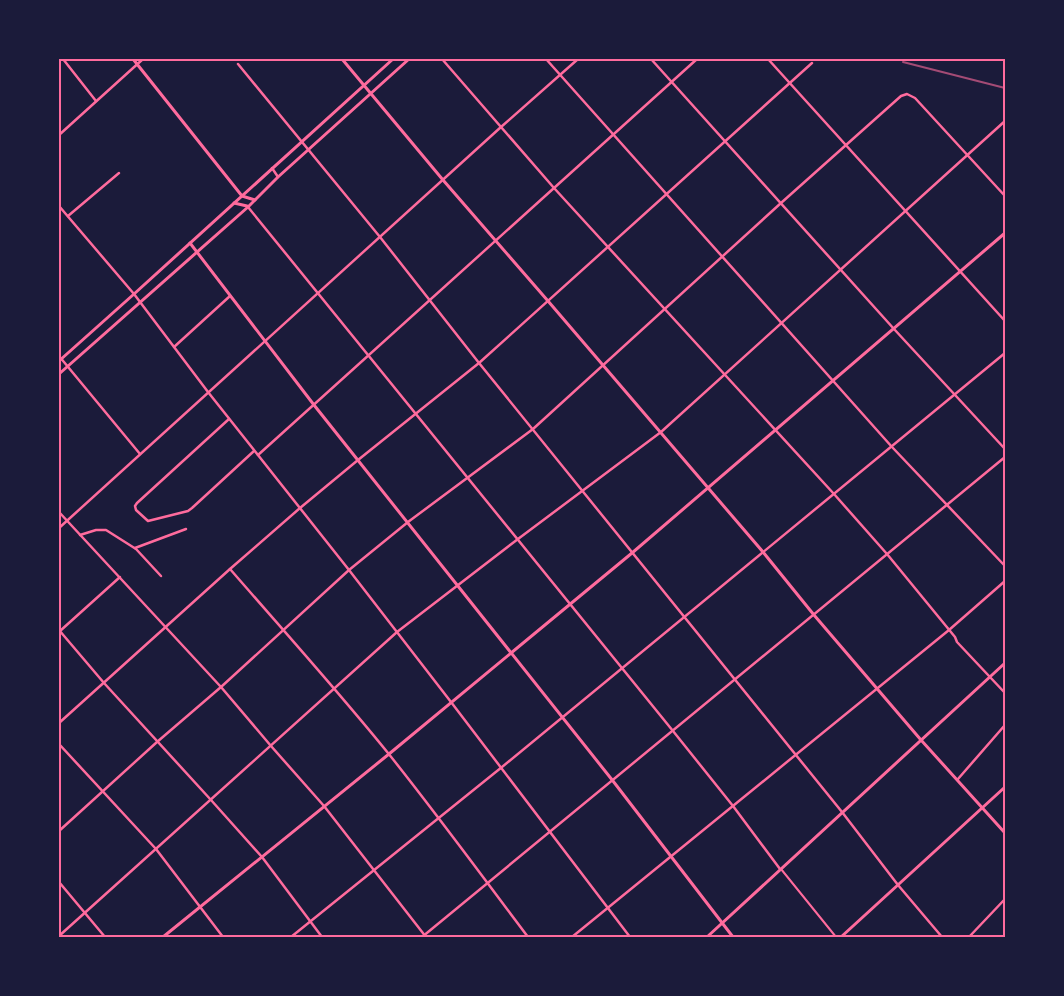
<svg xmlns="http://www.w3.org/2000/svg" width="1064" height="996" viewBox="0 0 1064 996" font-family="'Golos Text',sans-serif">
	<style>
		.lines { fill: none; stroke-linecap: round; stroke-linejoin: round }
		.pedestrian { stroke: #ff6b9d; stroke-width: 2 }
		.minor { stroke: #ff6b9d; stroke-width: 2.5 }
		.tertiary { stroke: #ff6b9d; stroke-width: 3 }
		.rail { stroke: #a44b75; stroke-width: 2 }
		.neatline { fill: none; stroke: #ff6b9d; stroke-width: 2 }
	</style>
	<rect width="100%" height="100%" fill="#1b1b3a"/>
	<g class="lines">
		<polyline class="pedestrian" points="781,869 836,937"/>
		<g class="minor">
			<polyline points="63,59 96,101"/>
			<polyline points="442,59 554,188 834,494 887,554 955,637 957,642 1005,693"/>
			<polyline points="546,59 892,447 1005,566"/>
			<polyline points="651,59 894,329 1005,449"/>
			<polyline points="768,59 1005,321"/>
			<polyline points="238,64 380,237 479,363 842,812 898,885 942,937"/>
			<polyline points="59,135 143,59"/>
			<polyline points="272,168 278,177"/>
			<polyline points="59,206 134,294 208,392 349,570 451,702 630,937"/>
			<polyline points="248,207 673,731 733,806 780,869"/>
			<polyline points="68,216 119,173"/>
			<polyline points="174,347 230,296"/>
			<polyline points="59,356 140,454"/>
			<polyline points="229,419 137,503 135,506 136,510 148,521 188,511 192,508 254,451"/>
			<polyline points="258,455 697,59"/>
			<polyline points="59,512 221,687 271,746 324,806 426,937"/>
			<polyline points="59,528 501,127 578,59"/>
			<polyline points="80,535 96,530 106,530 136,549 161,576"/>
			<polyline points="135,548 186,529"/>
			<path d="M230,569c53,61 107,121 158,184 48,60 94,123 140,184"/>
			<polyline points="59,630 104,683 211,800 262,857 322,937"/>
			<polyline points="60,631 120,577"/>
			<polyline points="59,723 230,569 300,508 358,460 479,363 812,63"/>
			<polyline points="59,744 156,849 223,937"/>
			<polyline points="958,779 1005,725"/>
			<polyline points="59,831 157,742 221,687 349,570 408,522 533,429 781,203 901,96 907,94 915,98 1005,196"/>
			<polyline points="59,882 105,937"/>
			<polyline points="59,936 397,632 518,539 661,432 1005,121"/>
			<polyline points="291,937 502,767 1005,353"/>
			<polyline points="422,937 1005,457"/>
			<polyline points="572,937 949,630 1005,581"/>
			<polyline points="969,937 1005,899"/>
		</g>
		<g class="tertiary">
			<polyline points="133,59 242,196 255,200"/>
			<polyline points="342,59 443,180 548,301 763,552 814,615 921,740 1005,833"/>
			<polyline points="234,203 247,206"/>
			<polyline points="190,243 314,405 613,781 733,937"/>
			<polyline points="59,361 134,294 393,59"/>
			<polyline points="59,374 248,207 278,177 409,59"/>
			<polyline points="163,937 389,754 632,553 1005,233"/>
			<polyline points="707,937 1005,663"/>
			<polyline points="841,937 1005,787"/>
		</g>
		<polyline class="rail" points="903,62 1005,88"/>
	</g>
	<rect width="1064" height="996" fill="none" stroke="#1b1b3a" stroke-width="120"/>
	<rect x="60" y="60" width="944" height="876" class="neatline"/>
</svg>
